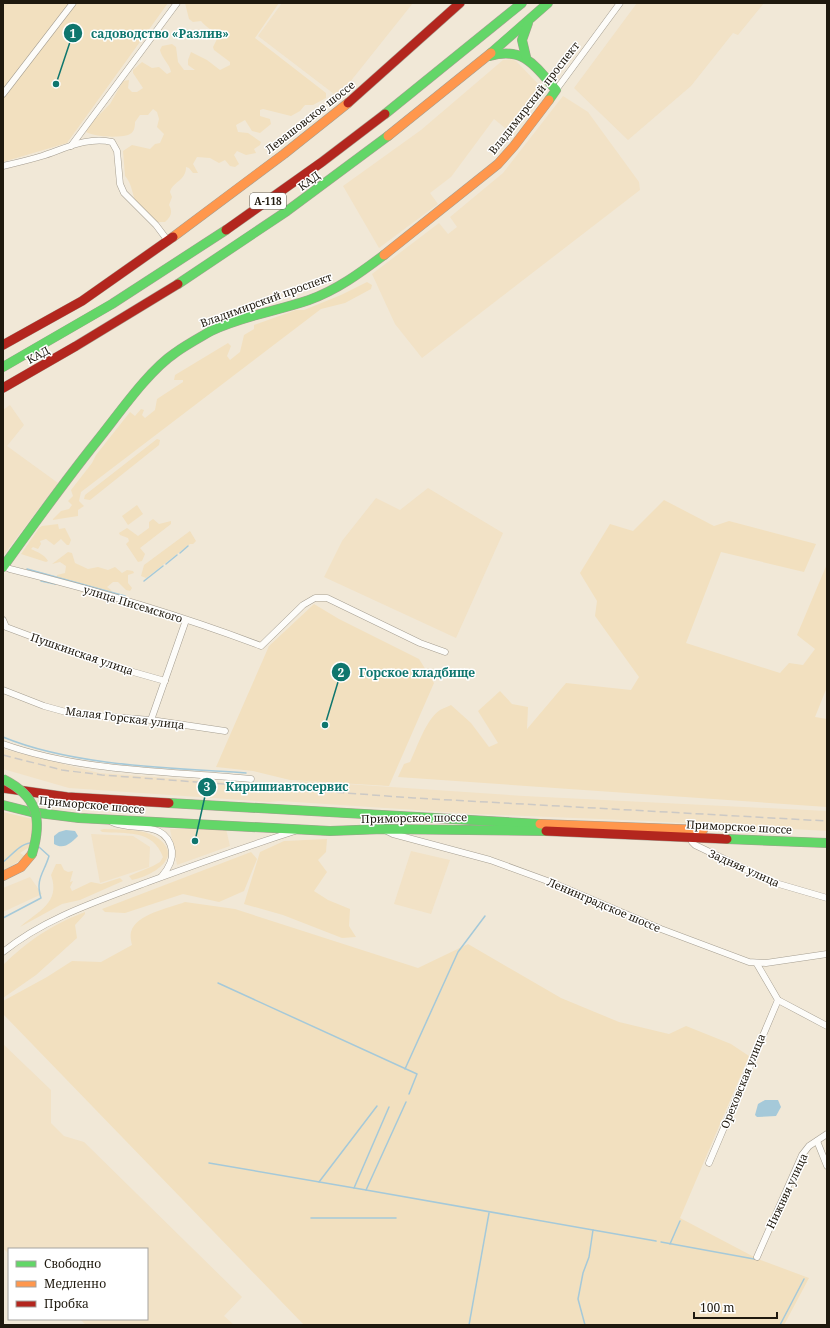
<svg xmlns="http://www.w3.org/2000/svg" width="830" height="1328" viewBox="0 0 830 1328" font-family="'Noto Serif',serif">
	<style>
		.built { fill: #f2e2c6 }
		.green { fill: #f2e0bf }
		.water { fill: #a5c9d9 }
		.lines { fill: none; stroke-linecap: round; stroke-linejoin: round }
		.stream { stroke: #a5c9d9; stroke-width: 1.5 }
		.street-casing { stroke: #a59e91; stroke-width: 7 }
		.fast-casing { stroke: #a59e91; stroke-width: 10 }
		.slow-casing { stroke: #a59e91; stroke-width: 10 }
		.jam-casing { stroke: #a59e91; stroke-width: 10 }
		.street { stroke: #fdfcf9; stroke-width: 6 }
		.fast { stroke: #63d668; stroke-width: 9 }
		.slow { stroke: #ff974d; stroke-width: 9 }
		.jam { stroke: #b3261e; stroke-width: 9 }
		.rail { stroke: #ccc9c5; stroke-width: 1.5; stroke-dasharray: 8 4; stroke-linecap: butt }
		.fast-bridge-casing { stroke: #a59e91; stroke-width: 10; stroke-linecap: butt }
		.fast-bridge { stroke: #63d668; stroke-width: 9 }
		.labels { text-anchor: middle; stroke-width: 3; stroke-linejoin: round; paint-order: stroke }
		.shield { fill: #fff; stroke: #625e56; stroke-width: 1 }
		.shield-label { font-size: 10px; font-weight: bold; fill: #1f190e }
		.street-label { font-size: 11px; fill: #1f190e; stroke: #fff }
		.leader { fill: none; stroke: #0f766e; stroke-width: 1.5 }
		.callout-dot { fill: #0f766e; stroke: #fff; stroke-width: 1.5 }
		.mark-label { font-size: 12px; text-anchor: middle; font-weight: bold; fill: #fff }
		.callout-label { font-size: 12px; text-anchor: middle; font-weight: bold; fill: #0f766e; stroke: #fff; stroke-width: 3; stroke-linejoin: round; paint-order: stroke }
	</style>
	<rect width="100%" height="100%" fill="#f1e8d7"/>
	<g class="built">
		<polygon points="282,3 413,3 338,97 258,36"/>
		<polygon points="637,3 764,3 738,35 733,33 691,86 628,140 574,88"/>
		<polygon points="511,59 516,61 542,88 510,132 494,119 451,177 430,193 438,204 379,248 343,186 421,130 503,60"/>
		<polygon points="563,96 588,112 639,182 640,190 422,358 395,324 372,274 439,223 448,234 457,227 450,217 503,173"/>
		<polygon points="10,405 24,425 7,446 58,483 3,556 3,410"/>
		<polygon points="428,488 503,533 456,638 324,577 342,541 376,498 400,510"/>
		<polygon points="3,749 99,773 266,785 302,781 524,796 827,811 827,831 648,821 476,814 280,801 269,802 69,788 3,769"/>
		<polygon points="170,829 226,829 230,846 177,865"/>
		<polygon points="91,834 133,836 150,847 149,867 100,883"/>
		<polygon points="411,851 450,860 431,914 394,904"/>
		<polygon points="30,877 42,894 3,912 3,888"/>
		<polygon points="3,1044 51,1090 51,1123 64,1136 84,1142 242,1297 224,1316 234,1325 86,1325 80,1319 147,1319 147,1249 9,1249 9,1254 3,1248"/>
	</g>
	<g class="green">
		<polygon points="3,3 168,3 67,143 3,162"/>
		<path d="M185,3h94l-24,35 71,55v5l-13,7h-8l-5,6 -9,5 -28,-7 -3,1v6l10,3 1,5 -11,9 -8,-2 -7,-11 -9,5 2,7 10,1 13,9 -1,3 -6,4 2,4 -10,2 -9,-4 -3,4 5,9 -4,3 -5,-1 -5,-6 -6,3 -9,-5 -13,-1 -4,7 5,9h-5l-4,-5 -3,-1c0,14 -13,14 -16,25l2,5 -3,8c4,7 2,12 -4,17h-10c-5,-7 -17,-16 -20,-22 -3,-8 -4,-18 -10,-24l-2,-25 9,-6 18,4 5,-5 5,-1 4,-9 -7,-7 2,-8 -2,-7 -4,-3 -5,6h-8l-5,7c0,6 -1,11 -7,13 -10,3 -33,2 -42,-3l5,-9 19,-19 13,-23 6,-1 -1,8 4,4h5l6,-4 -10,-15v-3l9,-8 10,6 7,-1 8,7 4,-2c-1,-8 -9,-13 -11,-22l2,-4 10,-2 4,3 2,15 6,8h11l-7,-5v-5l3,-8 16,8 13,10 10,-5v-3l-16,-12 -1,-3 5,-10c-5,-8 -12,-9 -17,-16l-8,1 -4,-3z"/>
		<polygon points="367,282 372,285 371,289 345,303 321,309 81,492 79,501 84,506 78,510 78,516 52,520 61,511 69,509 72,505 68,501 73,496 71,490 92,463 96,455 130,412 135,416 141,409 144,410 142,415 145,418 155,410 157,399 183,382 183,380 174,380 175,375 228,343 231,346 227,356 230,360 240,352 244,335 254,329 254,325 296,310 304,310 341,295"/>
		<polygon points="157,439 160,440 159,445 90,500 84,499 85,495"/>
		<path d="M664,500l50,26 15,-5 87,23 -12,28 -83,-20 -35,91 94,30 9,-10 14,2 12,-16 -18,-14 30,-71v123l-12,30 12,2v88l-429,-30 6,-13 6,-2c7,-14 16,-43 30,-52 3,-2 8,-3 11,-5l20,18 18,24 9,-4 -20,-32 22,-20 12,13 16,3 -1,22 39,-46 65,7 8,-13 -44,-61 2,-15 -17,-28 30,-49 23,7z"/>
		<polygon points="137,505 143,514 128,525 122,516"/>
		<polygon points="153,519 159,524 171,521 171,524 140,548 145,554 142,561 138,562 126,544 129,541 128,538 120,535 119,533 127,528 138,536 149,528 149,522"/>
		<path d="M58,524l1,5 6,-1 6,12 -2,5h-2l-6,-6 -7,6 -8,-6 -6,2 1,3 -3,5 -5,-2 -2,2c6,3 13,5 17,12l-2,1 -25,-8 18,-26 3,-2z"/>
		<polygon points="190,531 196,541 193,544 190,544 146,578 141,576 144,565"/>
		<polygon points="68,552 72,553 75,563 88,569 98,567 108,570 115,567 122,573 127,570 133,571 134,573 128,575 128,583 132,588 130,591 126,590 118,582 113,582 107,587 111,590 112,593 108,594 57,578 57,575 65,573 66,566 60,562 52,564"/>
		<polygon points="314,604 339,619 419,659 434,683 389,786 290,780 253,771 216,767 269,646"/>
		<polygon points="3,812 33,819 34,836 29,847 20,853 26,857 3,871"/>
		<path d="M104,829c16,1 37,-1 52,8 30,19 -3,39 -24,43l-3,-4 24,-10 7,-4 3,-5c-10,-28 -37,-23 -61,-25l-2,-2z"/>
		<polygon points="327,839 326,852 318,860 327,872 314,891 328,900 350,909 349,926 356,937 342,938 283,915 244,904 260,852 284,841"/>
		<polygon points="251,852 257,859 244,891 219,902 183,894 125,913 105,912 102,909"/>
		<path d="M56,864h5l3,6 4,2 5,-1 -3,11 3,-1 -3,6 2,4 19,-9 10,2 19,-6 3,3 -43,19 -18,4 -42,23c18,-16 41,-24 31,-52z"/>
		<path d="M185,902l50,7 183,59 50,-24 93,54 58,24 50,12 17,-8 45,18 18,12 -69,162 78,41 51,19 -25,47h-480l-301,-311v-13l44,-24 25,-16 29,1 31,-17c-1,-4 -2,-9 -1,-13 5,-18 38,-24 54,-30z"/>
		<path d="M85,912v2l-10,11 2,13 -41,37 -33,23v-33c26,-25 48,-40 82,-53z"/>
	</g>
	<g class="water">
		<path d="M66,830l9,1 3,5c-7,7 -14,14 -24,8v-8l5,-4z"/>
		<polygon points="765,1100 778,1100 781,1107 776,1116 757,1117 755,1115 758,1104"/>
	</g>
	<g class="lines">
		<g class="stream">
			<polyline points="180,553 188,546"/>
			<polyline points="166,564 177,555"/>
			<polyline points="27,569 125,596"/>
			<polyline points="41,581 55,584"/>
			<polyline points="144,581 163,566"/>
			<path d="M3,737c70,29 168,31 243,36"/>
			<path d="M3,862c8,-6 17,-18 27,-19"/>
			<path d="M3,918l38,-20c-6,-19 3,-25 8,-42l-10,-9"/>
			<polyline points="218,983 417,1074 409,1094"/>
			<polyline points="405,1069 458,952 485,916"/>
			<polyline points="406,1102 366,1190 593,1230"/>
			<polyline points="209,1163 366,1190"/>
			<polyline points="319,1182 377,1106"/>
			<polyline points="354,1188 389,1107"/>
			<polyline points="311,1218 396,1218"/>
			<polyline points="661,1242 754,1259"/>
			<polyline points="670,1244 680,1221"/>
			<polyline points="469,1325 489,1213"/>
			<polyline points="585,1325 578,1299 583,1273 589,1257 593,1230 656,1241"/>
			<polyline points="780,1325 804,1279"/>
		</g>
		<g class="street-casing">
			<g id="street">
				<polyline points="556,90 620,3"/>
				<polyline points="3,94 73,3"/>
				<polyline points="71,146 177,3"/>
				<path d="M3,166c13,-3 26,-6 39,-10 22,-7 46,-20 70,-14l5,9 3,33 4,9 32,32 12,16"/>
				<path d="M4,566l6,3c84,21 170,46 251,77l42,-41 12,-7h12l93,45 25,9"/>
				<polyline points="3,620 6,627 105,664 165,681"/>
				<polyline points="3,690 44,706 73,714 151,720 225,731"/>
				<polyline points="151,720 186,620"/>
				<path d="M3,744c79,28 165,27 248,35"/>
				<path d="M112,822c21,10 55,-3 60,29 1,9 -4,18 -10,25"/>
				<polyline points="385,830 393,834 490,860 553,883 661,929 749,962 766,963 827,954"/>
				<polyline points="691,836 692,842 695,845 772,882 827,898"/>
				<path d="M3,952c42,-34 95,-51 145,-70 49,-18 97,-35 147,-51"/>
				<polyline points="757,964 778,1000 827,1026"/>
				<polyline points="817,1141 827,1166"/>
				<polyline points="709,1163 778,1000"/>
				<polyline points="757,1257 802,1155 809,1146 827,1134"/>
			</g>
		</g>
		<g class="fast-casing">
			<g id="fast">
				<polyline points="491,53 548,3"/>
				<path d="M490,56c34,-10 46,11 66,34l-7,10"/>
				<polyline points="526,57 522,40 528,23"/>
				<polyline points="385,114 522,3"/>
				<polyline points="178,284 287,211 388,136"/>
				<polyline points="3,367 112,304 226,230"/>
				<path d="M3,567c31,-43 61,-85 94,-126 21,-26 51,-70 78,-88 11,-8 24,-15 36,-22 31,-15 66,-20 98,-31 28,-10 51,-27 75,-45"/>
				<polyline points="169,803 540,824"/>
				<polyline points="3,805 31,812 79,818 330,831 383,829 546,831"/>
				<polyline points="727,839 827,843"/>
			</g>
		</g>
		<g class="slow-casing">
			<g id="slow">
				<polyline points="388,136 491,53"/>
				<polyline points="173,237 284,154 348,103"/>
				<polyline points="384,255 498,164 514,146 549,100"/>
				<polyline points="540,824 703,830"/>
				<polyline points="3,876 21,867 32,854"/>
			</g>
		</g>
		<g class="jam-casing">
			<g id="jam">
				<polyline points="348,103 460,3"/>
				<polyline points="226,230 322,162 385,114"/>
				<polyline points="3,345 82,301 173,237"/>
				<polyline points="3,388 76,346 178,284"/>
				<polyline points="3,788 67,797 169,803"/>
				<polyline points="546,831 727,839"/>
			</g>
		</g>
		<use href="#street" class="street"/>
		<use href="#fast" class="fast"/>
		<use href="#slow" class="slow"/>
		<use href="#jam" class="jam"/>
		<polyline class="rail" points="3,755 62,770 102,775 414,798 827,821"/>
		<g class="fast-bridge-casing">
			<path id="fast-bridge" d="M3,779c34,17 40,39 29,75"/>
		</g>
		<use href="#fast-bridge" class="fast-bridge"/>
	</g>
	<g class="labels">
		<rect class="shield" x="250" y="193" width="36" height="16" rx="3"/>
		<g class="shield-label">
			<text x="268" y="205">А-118</text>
		</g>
		<g class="street-label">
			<text transform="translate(534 98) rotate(-52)" y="4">Владимирский проспект</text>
			<text transform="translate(310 117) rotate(-38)" y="4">Левашовское шоссе</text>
			<text transform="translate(309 181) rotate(-36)" y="4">КАД</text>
			<text transform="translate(266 300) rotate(-20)" y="4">Владимирский проспект</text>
			<text transform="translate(38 355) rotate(-29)" y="4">КАД</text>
			<text transform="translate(133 604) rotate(17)" y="4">улица Писемского</text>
			<text transform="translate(82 654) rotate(19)" y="4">Пушкинская улица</text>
			<text transform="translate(125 718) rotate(7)" y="4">Малая Горская улица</text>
			<text transform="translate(92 805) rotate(5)" y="4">Приморское шоссе</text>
			<text transform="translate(414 818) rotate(-1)" y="4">Приморское шоссе</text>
			<text transform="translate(739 827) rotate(3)" y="4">Приморское шоссе</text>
			<text transform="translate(744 868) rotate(24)" y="4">Задняя улица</text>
			<text transform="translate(604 905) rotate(23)" y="4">Ленинградское шоссе</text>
			<text transform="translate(743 1081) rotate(-68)" y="4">Ореховская улица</text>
			<text transform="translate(787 1191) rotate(-65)" y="4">Нижняя улица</text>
		</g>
	</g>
	<path class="leader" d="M56 84L73 33M325 725L341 672M195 841L207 787"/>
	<g class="callout-dot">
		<circle cx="56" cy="84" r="4"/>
		<circle cx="325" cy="725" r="4"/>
		<circle cx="195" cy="841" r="4"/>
		<circle cx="73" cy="33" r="10"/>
		<circle cx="341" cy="672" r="10"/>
		<circle cx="207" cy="787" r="10"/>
	</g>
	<g class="mark-label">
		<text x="73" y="38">1</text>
		<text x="341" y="677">2</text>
		<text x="207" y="791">3</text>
	</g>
	<g class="callout-label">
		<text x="160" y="38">садоводство «Разлив»</text>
		<text x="417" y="677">Горское кладбище</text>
		<text x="287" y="791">Киришиавтосервис</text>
	</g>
	<rect width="830" height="1328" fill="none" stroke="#1f190e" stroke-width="8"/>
	<rect x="8" y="1248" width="140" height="72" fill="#ffffff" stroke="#a5a39f"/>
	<rect x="16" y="1261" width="20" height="6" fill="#63d668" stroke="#a5a39f"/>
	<text x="44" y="1268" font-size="12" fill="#1f190e">Свободно</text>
	<rect x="16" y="1281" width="20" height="6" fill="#ff974d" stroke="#a5a39f"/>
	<text x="44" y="1288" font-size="12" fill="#1f190e">Медленно</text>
	<rect x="16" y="1301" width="20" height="6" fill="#b3261e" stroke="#a5a39f"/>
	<text x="44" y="1308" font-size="12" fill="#1f190e">Пробка</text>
	<path d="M694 1312v6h83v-6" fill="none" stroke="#1f190e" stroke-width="2"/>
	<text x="700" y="1312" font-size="12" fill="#1f190e" stroke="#ffffff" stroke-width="3" paint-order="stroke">100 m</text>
</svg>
